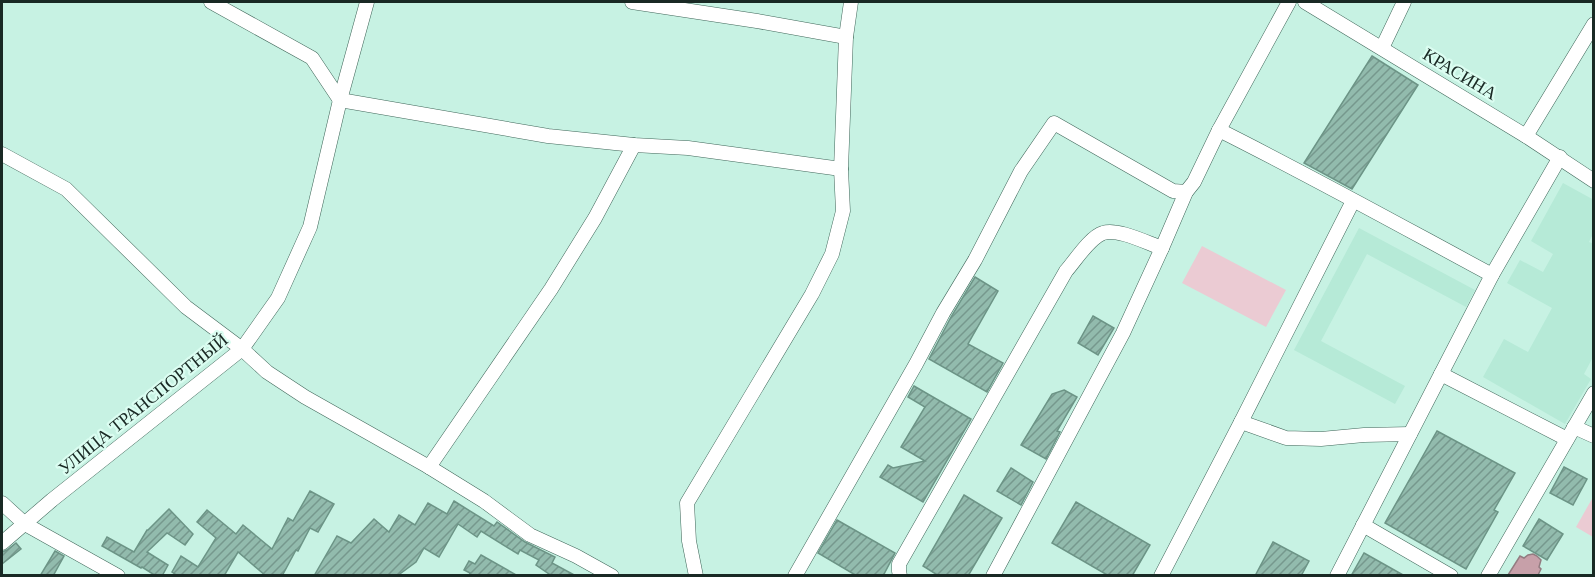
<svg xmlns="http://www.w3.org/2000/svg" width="1595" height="577" viewBox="0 0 1595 577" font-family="Georgia,serif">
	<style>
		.built { fill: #b6ead7 }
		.green { fill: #ebcbd3 }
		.water { fill: #c7a0a9; stroke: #937c81; stroke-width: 1.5 }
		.building { fill: url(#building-hatch); stroke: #6c9486; stroke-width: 1.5 }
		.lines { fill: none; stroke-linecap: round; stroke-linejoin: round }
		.minor-casing { stroke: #40675a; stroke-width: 15 }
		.minor { stroke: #fff; stroke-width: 14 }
		.labels { text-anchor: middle; stroke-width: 4.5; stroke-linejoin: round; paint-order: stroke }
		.street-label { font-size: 18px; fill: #192924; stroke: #dbfdf1 }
	</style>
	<defs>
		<pattern id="building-hatch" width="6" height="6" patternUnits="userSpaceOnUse" patternTransform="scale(1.5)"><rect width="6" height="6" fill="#92bbad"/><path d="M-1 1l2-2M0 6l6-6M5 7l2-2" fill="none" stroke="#76988d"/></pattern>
	</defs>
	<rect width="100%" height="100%" fill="#c7f2e3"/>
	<g class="built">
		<polygon points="1563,183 1594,200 1593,234 1589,242 1594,244 1593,357 1584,374 1591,379 1565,424 1483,377 1504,339 1528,352 1552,308 1507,283 1520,260 1543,272 1553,254 1531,241"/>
		<polygon points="1359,228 1475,290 1466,307 1367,254 1321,341 1405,386 1395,404 1294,350"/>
	</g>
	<g class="green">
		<polygon points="1202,246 1286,290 1266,327 1182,283"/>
		<polygon points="1593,497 1593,537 1576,527"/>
	</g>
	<polygon class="water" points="1533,554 1537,556 1541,560 1539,567 1541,569 1538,575 1508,575 1520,556 1524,558 1528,555"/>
	<g class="building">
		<polygon points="1372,56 1418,85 1352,189 1304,163"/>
		<polygon points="975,277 998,291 968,344 1003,363 987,392 929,359 951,317"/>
		<polygon points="1093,316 1114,328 1098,355 1078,343"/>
		<polygon points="914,386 971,419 923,502 880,477 888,465 893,468 925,461 901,447 925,407 908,397"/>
		<polygon points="1064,390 1077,397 1057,431 1060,432 1046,459 1021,445 1052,394"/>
		<polygon points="1437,431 1515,473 1494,510 1498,512 1466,569 1385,523"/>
		<polygon points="1564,467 1587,479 1573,505 1550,493"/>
		<polygon points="1011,468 1033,482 1021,505 997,491"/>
		<polygon points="310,491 334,504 318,532 310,528 298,551 296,550 282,576 266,576 238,552 224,576 178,576 172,572 181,556 198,567 216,538 197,522 207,510 236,534 243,525 272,549 288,518 293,521"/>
		<polygon points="964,495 1002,518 968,576 939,576 923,566"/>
		<polygon points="454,501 494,526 497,522 525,542 555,557 552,563 576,576 552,576 536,565 539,560 520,550 518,554 481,531 477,537 458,524 439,557 424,548 416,562 397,576 314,576 337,536 351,543 374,519 389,532 399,515 415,525 428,503 447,514"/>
		<polygon points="1076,502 1150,545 1132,576 1109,576 1052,543"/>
		<polygon points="169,509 193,534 185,545 167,533 147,552 168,565 162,576 156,576 142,567 141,568 102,546 107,537 134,552 147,530 148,530"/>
		<polygon points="1539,519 1563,534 1547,560 1523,546"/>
		<polygon points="837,520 895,553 883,576 857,576 818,553"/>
		<polygon points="1273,542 1309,561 1301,576 1255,576"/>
		<polygon points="16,543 21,549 2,564 2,552 7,550"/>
		<polygon points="55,551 64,556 53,576 40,576"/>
		<polygon points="1364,553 1405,576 1351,576"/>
		<polygon points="481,555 518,576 469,576 470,573 464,570 469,561 475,564"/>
	</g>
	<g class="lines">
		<g class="minor-casing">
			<g id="minor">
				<polyline points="211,2 312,58 340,100 548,136 634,145 688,148 841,169"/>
				<polyline points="632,2 757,21 846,37"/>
				<polyline points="1305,2 1526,136 1594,181"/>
				<polyline points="1382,48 1404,2"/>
				<path d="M1219,130c92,46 182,96 273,145"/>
				<polyline points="1526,136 1594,24"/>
				<polyline points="2,154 66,189 186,307 242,349 267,372 305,397 429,467 484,501 530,535 576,556 612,576"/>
				<polyline points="1441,374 1567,439"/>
				<polyline points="1241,422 1286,438 1321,439 1364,435 1410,434"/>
				<polyline points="1574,427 1594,436"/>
				<polyline points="429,467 551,289 595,218 634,145"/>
				<polyline points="2,503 25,524 118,576"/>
				<polyline points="1363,525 1451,576"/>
				<polyline points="2,543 52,500 242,349 278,298 310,227 340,100 367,2"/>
				<polyline points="696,576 689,541 687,503 812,294 832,254 843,211 841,169 846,37 851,2"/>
				<polyline points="795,576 916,364 943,313 975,260 1021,171 1054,123 1173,191 1186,192"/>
				<path d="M900,576l-1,-5v-7l167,-293c9,-10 24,-34 37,-38 15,-5 44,10 59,15"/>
				<polyline points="993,576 1123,333 1162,248 1186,192 1194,182 1219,130 1289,2"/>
				<polyline points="1161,576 1241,422 1353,201"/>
				<polyline points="1337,576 1492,275 1560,157"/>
				<polyline points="1488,576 1594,393"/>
			</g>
		</g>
		<use href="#minor" class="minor"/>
	</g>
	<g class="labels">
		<g class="street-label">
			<text transform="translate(1460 74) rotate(31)" y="6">КРАСИНА</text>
			<text transform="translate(143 404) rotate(-39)" y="6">УЛИЦА ТРАНСПОРТНЫЙ</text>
		</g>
	</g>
	<rect width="1595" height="577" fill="none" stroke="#192924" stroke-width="6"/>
</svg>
